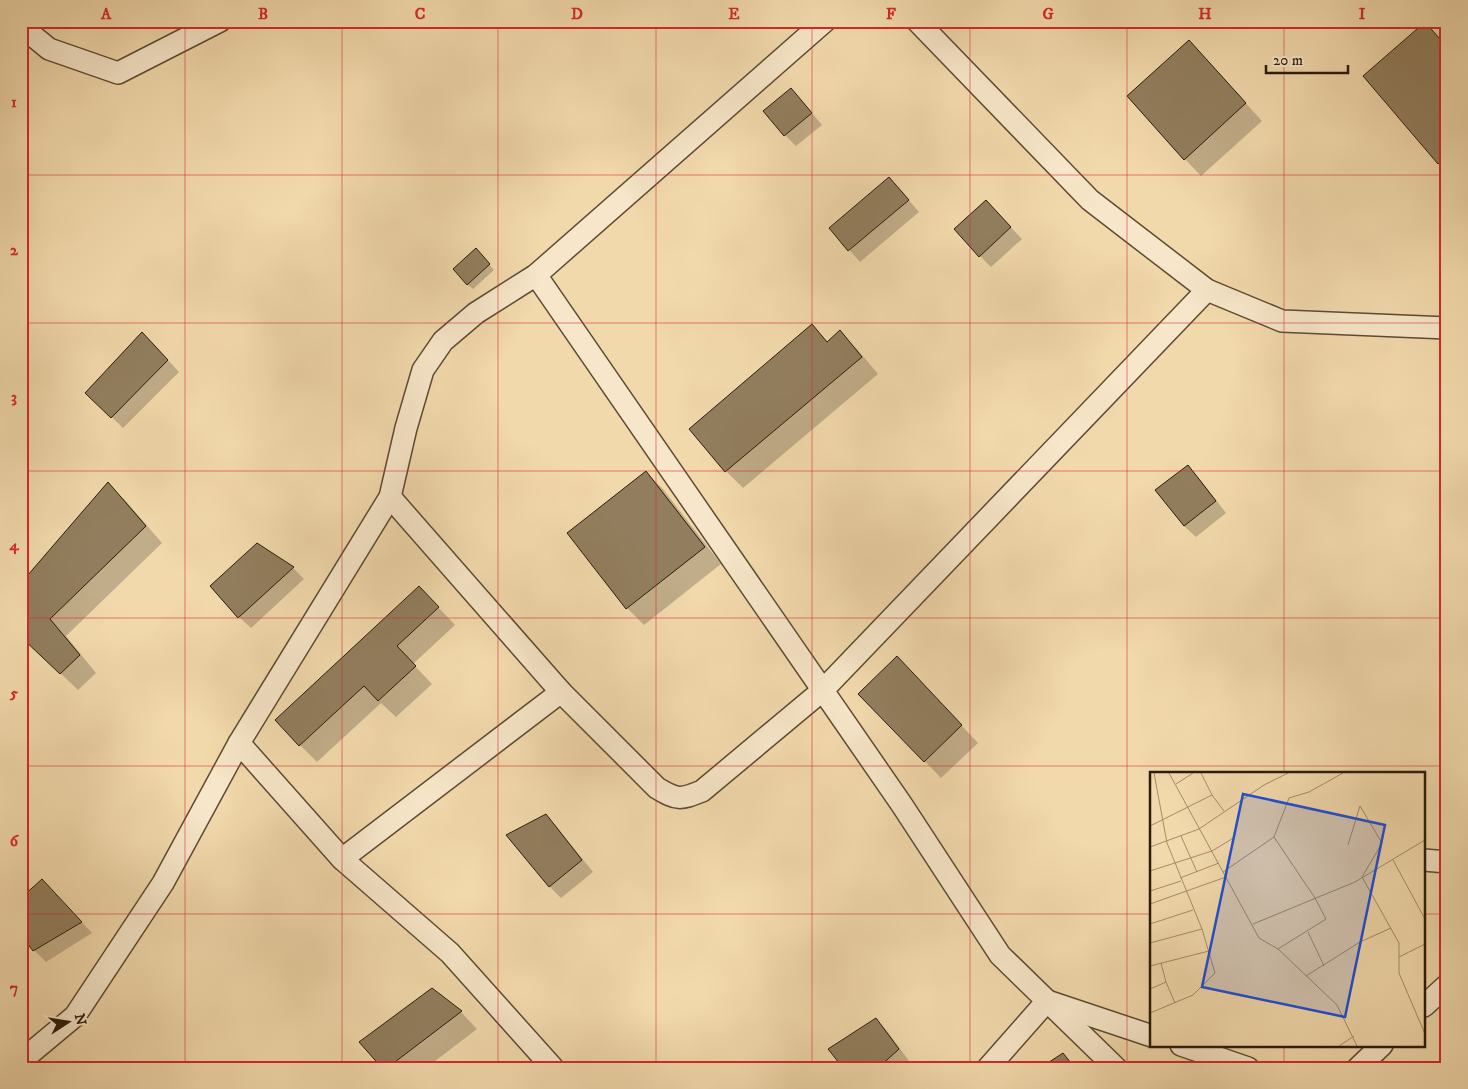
<svg xmlns="http://www.w3.org/2000/svg" width="1468" height="1089" viewBox="0 0 1468 1089" font-family="'IM FELL DW Pica',serif">
	<style>
		.shadow { fill: #0003 }
		.building { fill: #927e5e; stroke: #2a1c09 }
		.lines { fill: none; stroke-linecap: round; stroke-linejoin: round }
		.minor-casing { stroke: #5c4b32; stroke-width: 24 }
		.minor { stroke: #f7e6c9; stroke-width: 21 }
		.grid { fill: none; stroke: #d62828; stroke-width: 1; stroke-opacity: 0.55 }
		.inset-road { fill: none; stroke: #a28d6b; stroke-width: 1 }
		.view { fill: #1d4ed8; fill-opacity: 0.15; stroke: #1d4ed8; stroke-width: 2.5 }
		.inset-edge { fill: none; stroke: #2a1c09; stroke-width: 2.5 }
		.neatline { fill: none; stroke: #d62828; stroke-width: 2 }
		.grid-label { font-size: 16px; text-anchor: middle; font-weight: bold; fill: #d62828 }
	</style>
	<rect width="100%" height="100%" fill="#f2d9ac"/>
	<filter id="stains"><feTurbulence type="fractalNoise" baseFrequency=".004" numOctaves="4"/><feColorMatrix values="0 0 0 0 .2 0 0 0 0 .09 0 0 0 0 .02 0 0 0 .5 -.17"/></filter>
	<radialGradient id="worn" r=".72"><stop offset=".6" stop-color="#630" stop-opacity="0"/><stop offset="1" stop-color="#630" stop-opacity=".3"/></radialGradient>
	<g class="shadow">
		<polygon points="1425,24 1447,46 1447,171 1439,163"/>
		<polygon points="1206,59 1262,121 1201,176 1185,159"/>
		<polygon points="791,90 802,101 822,125 796,146 785,135 765,111"/>
		<polygon points="900,190 919,212 860,262 830,228"/>
		<polygon points="997,213 1022,239 991,267 980,256"/>
		<polygon points="481,255 494,270 473,289 467,284"/>
		<polygon points="812,326 828,342 840,332 857,349 878,374 743,488 726,471 691,429"/>
		<polygon points="154,345 179,372 123,428 87,393"/>
		<polygon points="1188,466 1199,478 1226,513 1196,537 1184,526 1157,491"/>
		<polygon points="646,472 663,489 721,564 644,625 627,608 569,533"/>
		<polygon points="108,484 125,500 162,543 66,636 96,673 78,690 21,635"/>
		<polygon points="257,545 293,568 304,579 251,628 239,617"/>
		<polygon points="436,605 455,625 413,664 432,684 396,717 381,703 317,762 300,745"/>
		<polygon points="914,675 978,743 941,778 860,694"/>
		<polygon points="545,816 557,827 593,872 561,898 550,887 508,836"/>
		<polygon points="53,892 92,933 46,962 34,950 21,933"/>
		<polygon points="432,990 461,1012 477,1029 426,1068 384,1068"/>
		<polygon points="876,1019 887,1031 909,1061 901,1068 845,1068"/>
	</g>
	<g class="building">
		<polygon points="1425,22 1447,47 1447,156 1438,164 1363,76"/>
		<polygon points="1189,40 1246,103 1184,160 1127,96"/>
		<polygon points="791,88 812,113 784,136 763,111"/>
		<polygon points="889,177 909,200 848,251 829,228"/>
		<polygon points="986,200 1011,227 979,257 954,229"/>
		<polygon points="476,248 490,264 467,285 453,269"/>
		<polygon points="812,324 827,342 840,330 862,357 725,472 689,429"/>
		<polygon points="142,332 168,360 111,418 85,393"/>
		<polygon points="1188,465 1216,501 1184,526 1155,490"/>
		<polygon points="646,471 705,547 626,609 567,533"/>
		<polygon points="108,482 146,526 50,619 80,655 60,674 21,637 21,583"/>
		<polygon points="257,543 294,567 238,618 210,586"/>
		<polygon points="419,586 439,607 397,646 416,666 378,701 364,686 299,746 275,720"/>
		<polygon points="897,656 962,725 924,762 858,694"/>
		<polygon points="546,814 582,860 549,887 506,835"/>
		<polygon points="42,879 82,922 33,951 21,935 21,898"/>
		<polygon points="432,988 462,1011 387,1068 382,1068 359,1042"/>
		<polygon points="876,1018 899,1049 878,1068 843,1068 828,1049"/>
		<polygon points="1063,1053 1075,1068 1040,1068"/>
	</g>
	<g class="lines">
		<g class="minor-casing">
			<g id="minor">
				<polyline points="917,21 1090,200 1207,290 1282,321 1447,328"/>
				<polyline points="21,26 49,49 118,73 220,21"/>
				<polyline points="536,275 902,805 1000,955 1116,1068"/>
				<path d="M390,497l171,195 96,96c20,12 23,12 45,3l121,-101 384,-400"/>
				<polyline points="239,743 342,859 450,953 553,1068"/>
				<polyline points="342,859 561,692"/>
				<polyline points="1424,860 1447,862"/>
				<polyline points="1424,1006 1447,985"/>
				<polyline points="1181,1045 1248,1068"/>
				<polyline points="21,1061 75,1016 163,883 239,743 390,497 406,428 423,370 443,341 476,313 536,275 825,21"/>
				<polyline points="988,1068 1047,1001 1152,1036"/>
				<polyline points="1358,1068 1382,1045"/>
			</g>
		</g>
		<use href="#minor" class="minor"/>
	</g>
	<path class="grid" d="M185,21v1047M342,21v1047M498,21v1047M656,21v1047M812,21v1047M970,21v1047M1127,21v1047M1284,21v752M21,175h1426M21,323h1426M21,471h1426M21,618h1426M21,766h1426M21,914h1131M1424,914h23M1284,1045v23"/>
	<g transform="translate(1150 772)">
		<rect width="275" height="275" fill="#f2d9ac"/>
		<path class="inset-road" d="M19,1l90,165 19,11 59,56 20,41M26,12l17,-11M62,23l12,16M210,34l22,37 -20,34 37,66v30l26,61M0,54l62,-31 -11,-22M31,64l16,36M124,65l41,61 11,21 -48,30M198,73l12,-39M0,75l49,-18 65,-44 24,-12M243,88l32,59M0,99l62,-20 23,-14M73,100l51,-35 15,-39 20,-6 34,-19M30,106l39,-15M0,119l31,-10M0,132l76,-27M0,152l43,-14M103,152l102,-42 70,-42M158,160l16,34M0,171l52,-14M249,185l26,-13M0,194l59,-15M156,204l54,-34 31,-14M16,210l9,21M0,217l16,-7 -5,-19M0,241l43,-18 22,-22 -13,-44 -35,-86 -13,-70M189,274l15,-10"/>
		<path class="view" d="M93,22l142,31 -40,192 -143,-30z"/>
		<rect width="275" height="275" class="inset-edge"/>
	</g>
	<rect width="1468" height="1089" fill="none" stroke="#f2d9ac" stroke-width="55"/>
	<g transform="translate(68 1022) rotate(78)" stroke="#f7e6c9" stroke-width="4" paint-order="stroke">
	<path d="M0-4L9 19L0 12L-9 19Z" fill="#2a1c09"/>
	<text y="-8" font-size="14" font-weight="bold" text-anchor="middle" fill="#2a1c09">N</text>
	</g>
	<path d="M1266 65v8h82v-8" fill="none" stroke="#2a1c09" stroke-width="2.5"/>
	<text x="1273" y="65" font-size="15" fill="#2a1c09" stroke="#f7e6c9" stroke-width="4" paint-order="stroke">20 m</text>
	<rect x="28" y="28" width="1412" height="1034" class="neatline"/>
	<g class="grid-label">
		<text x="106" y="19">A</text>
		<text x="263" y="19">B</text>
		<text x="420" y="19">C</text>
		<text x="577" y="19">D</text>
		<text x="734" y="19">E</text>
		<text x="891" y="19">F</text>
		<text x="1048" y="19">G</text>
		<text x="1205" y="19">H</text>
		<text x="1362" y="19">I</text>
		<text x="14" y="107">1</text>
		<text x="14" y="255">2</text>
		<text x="14" y="402">3</text>
		<text x="14" y="550">4</text>
		<text x="14" y="698">5</text>
		<text x="14" y="846">6</text>
		<text x="14" y="993">7</text>
	</g>
	<rect width="100%" height="100%" filter="url(#stains)"/>
	<rect width="100%" height="100%" fill="url(#worn)"/>
</svg>
